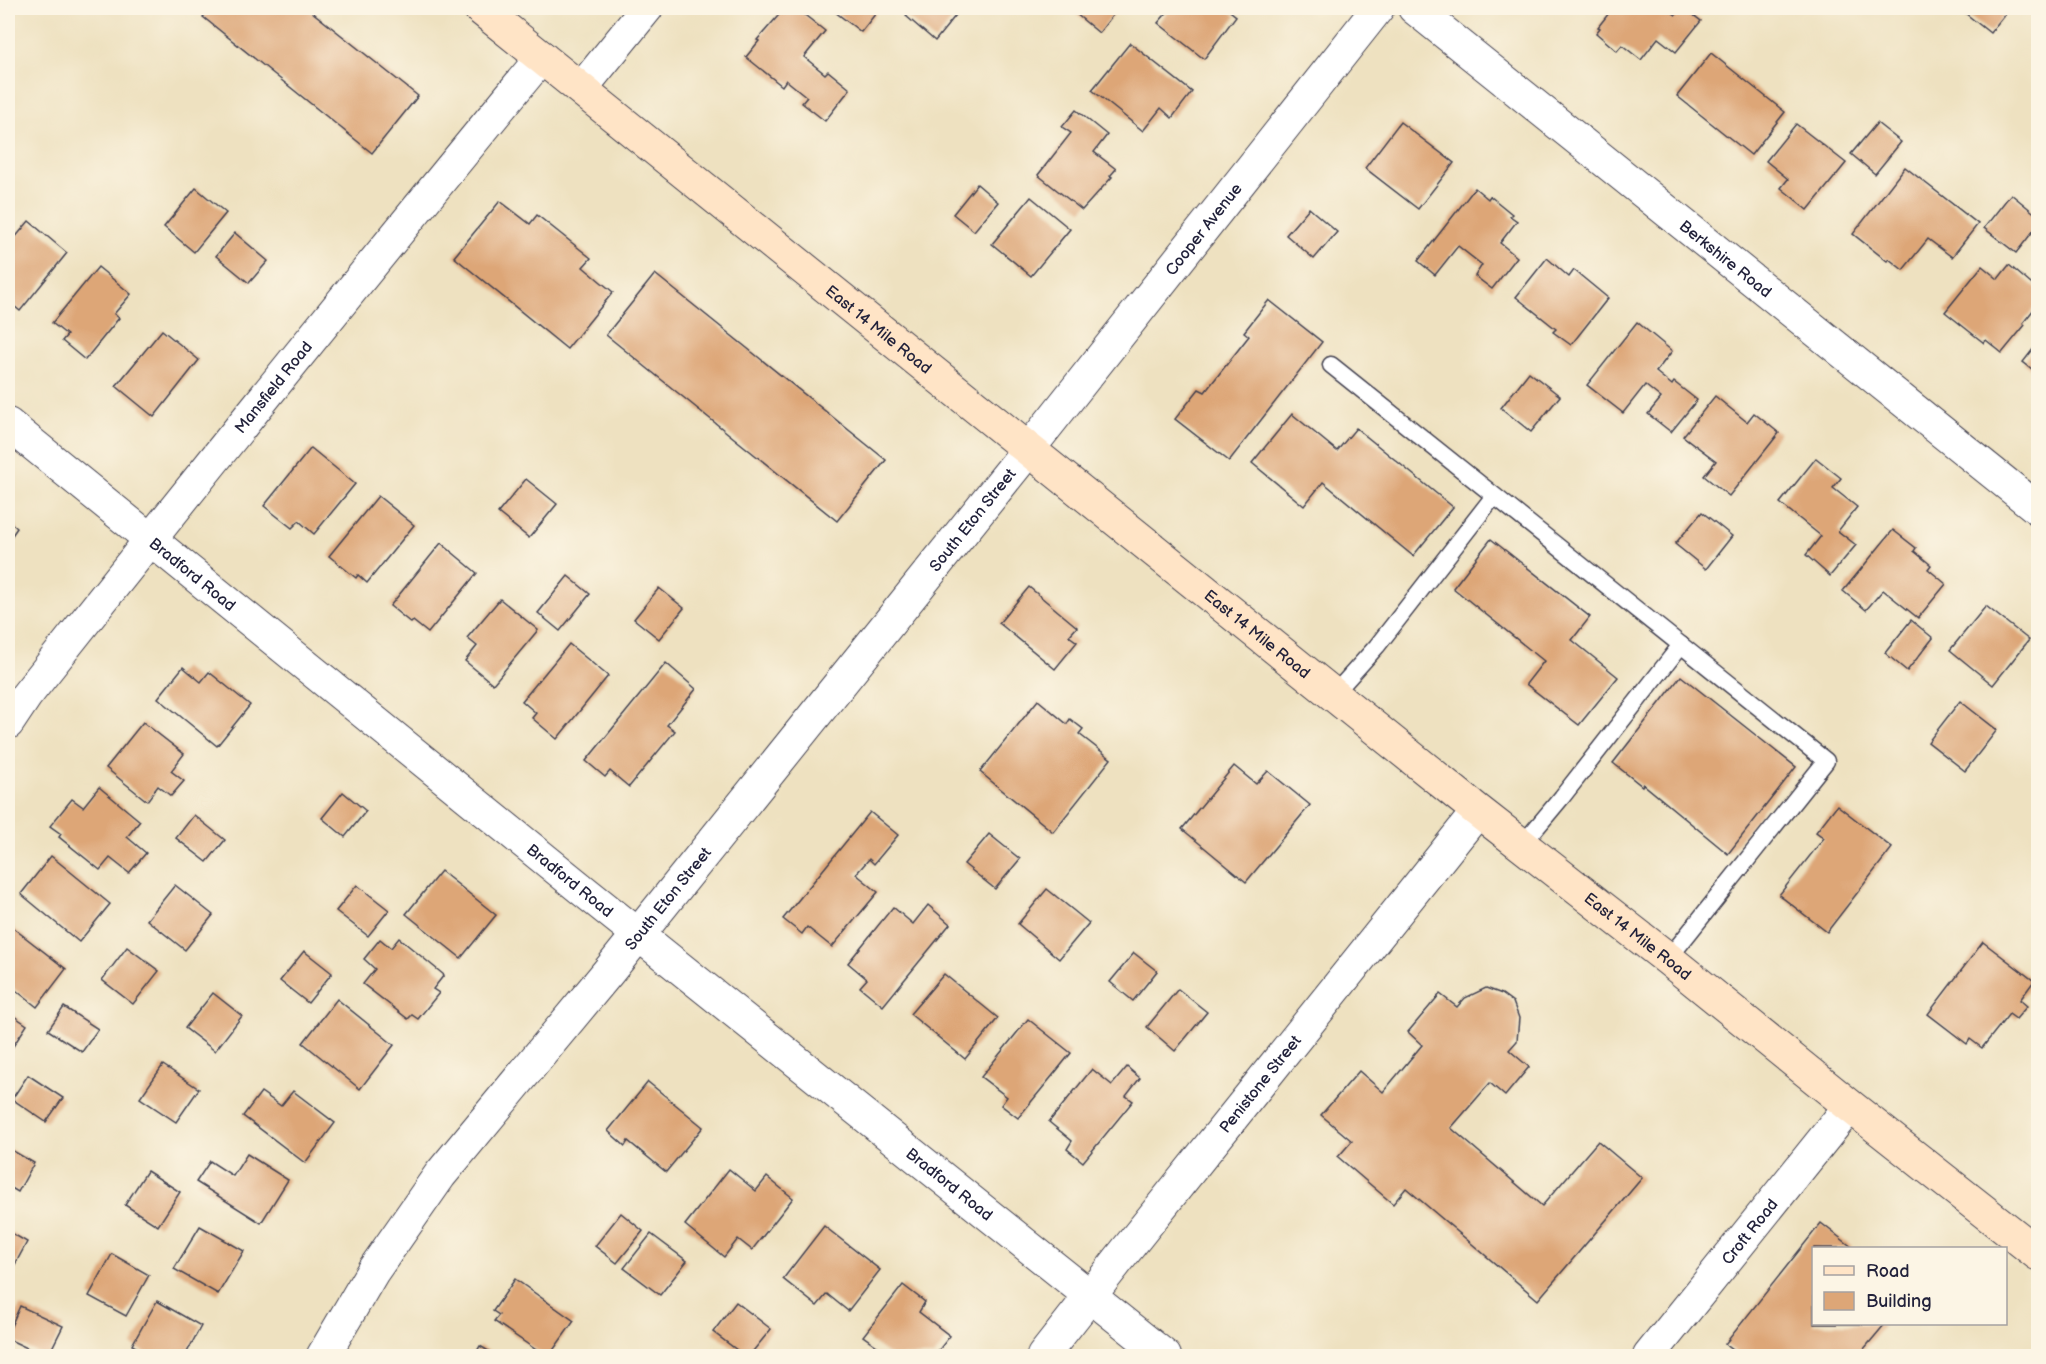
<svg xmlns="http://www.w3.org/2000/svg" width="2046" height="1364" viewBox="0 0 2046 1364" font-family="'Balsamiq Sans',sans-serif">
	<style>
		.building { fill: #dda677 }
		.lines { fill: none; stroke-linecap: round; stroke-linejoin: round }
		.service-casing { stroke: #413f4f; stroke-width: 19 }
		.minor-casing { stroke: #413f4f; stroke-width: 34 }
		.tertiary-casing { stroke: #413f4f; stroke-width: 35 }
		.secondary-casing { stroke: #413f4f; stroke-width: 35 }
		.service { stroke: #fff; stroke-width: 16 }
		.minor { stroke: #fff; stroke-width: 32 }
		.tertiary { stroke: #fff; stroke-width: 33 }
		.secondary { stroke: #ffe4c6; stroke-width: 33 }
		.labels { text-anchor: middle; stroke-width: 6; stroke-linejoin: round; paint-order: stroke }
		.street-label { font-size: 16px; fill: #22223b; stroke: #fcf5e5 }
	</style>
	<rect width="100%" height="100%" fill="#fcf5e5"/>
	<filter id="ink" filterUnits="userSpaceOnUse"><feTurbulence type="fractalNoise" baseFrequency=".0167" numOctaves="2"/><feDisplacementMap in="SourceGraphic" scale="12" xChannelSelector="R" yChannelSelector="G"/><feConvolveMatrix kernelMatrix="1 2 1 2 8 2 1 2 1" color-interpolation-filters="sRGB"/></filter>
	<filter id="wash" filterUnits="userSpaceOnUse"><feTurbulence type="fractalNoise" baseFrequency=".008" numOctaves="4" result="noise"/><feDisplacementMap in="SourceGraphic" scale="24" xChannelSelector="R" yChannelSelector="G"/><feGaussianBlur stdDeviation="1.35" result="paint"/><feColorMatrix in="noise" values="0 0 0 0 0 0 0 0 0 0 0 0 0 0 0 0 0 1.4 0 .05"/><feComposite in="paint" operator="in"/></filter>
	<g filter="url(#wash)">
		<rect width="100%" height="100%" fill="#eee1c0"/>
		<g id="blocks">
			<g class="building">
				<polygon points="211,8 307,8 418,96 372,153 203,17"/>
				<polygon points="785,8 796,8 825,31 804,57 825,74 828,71 850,89 825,121 802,103 807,97 786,80 782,86 746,57 759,41 757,40"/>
				<polygon points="830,8 880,8 861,32"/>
				<polygon points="913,8 956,8 960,10 935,41 906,16"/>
				<polygon points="1069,8 1112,8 1116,11 1099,33"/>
				<polygon points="1171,8 1226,8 1236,16 1204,59 1158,23"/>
				<polygon points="1613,8 1666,8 1676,15 1684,8 1701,21 1676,52 1658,38 1641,60 1622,45 1617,51 1596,33 1600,28 1598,27"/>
				<polygon points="1961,8 2010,8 1990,33 1960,9"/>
				<polygon points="1130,43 1192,92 1172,118 1161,108 1143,131 1092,90"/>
				<polygon points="1711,53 1785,112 1751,155 1677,96"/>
				<polygon points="1076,110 1107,135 1094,152 1116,169 1110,176 1112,177 1082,210 1038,175 1071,133 1062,127"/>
				<polygon points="1400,122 1454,163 1418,209 1365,168"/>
				<polygon points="1877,123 1901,142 1875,174 1851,154"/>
				<polygon points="1796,124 1846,163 1808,210 1781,188 1788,179 1766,161"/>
				<polygon points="1905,167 1978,224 1952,257 1928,239 1903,270 1889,259 1887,261 1853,234"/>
				<polygon points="977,184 998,202 974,231 953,214"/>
				<polygon points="196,188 226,213 194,252 164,227"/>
				<polygon points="1475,188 1488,199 1490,196 1512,214 1510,216 1517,221 1500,243 1517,257 1492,289 1475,276 1482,265 1458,246 1435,275 1418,261"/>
				<polygon points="2011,194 2038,216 2038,225 2016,253 1984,228"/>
				<polygon points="1031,197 1070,229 1031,276 992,244"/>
				<polygon points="500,201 530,224 537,215 591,258 583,267 613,292 567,349 454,257"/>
				<polygon points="1309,208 1337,232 1314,259 1286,235"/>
				<polygon points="29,221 67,253 20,311 8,301 8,246"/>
				<polygon points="235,233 268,261 249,283 216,256"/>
				<polygon points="1547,258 1569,277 1574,270 1608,298 1571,345 1553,332 1556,329 1516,297"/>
				<polygon points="2009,265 2038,290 2038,304 2023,323 2025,325 2002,353 1986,340 1984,343 1945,312 1982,266 1998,279"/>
				<polygon points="98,267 131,294 114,314 119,318 85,360 62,341 67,335 52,323"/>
				<polygon points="655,274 886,460 837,521 606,335"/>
				<polygon points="1269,300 1322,342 1229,461 1175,419 1199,389 1205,392 1249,336 1244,332"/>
				<polygon points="1637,322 1672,351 1656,372 1672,385 1674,382 1697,400 1671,432 1648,414 1661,398 1645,385 1623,413 1587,385"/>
				<polygon points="162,330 199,360 154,417 116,386"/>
				<polygon points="2038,343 2038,381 2033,377 2037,373 2023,362"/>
				<polygon points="1529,372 1560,396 1531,432 1501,408"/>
				<polygon points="1715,396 1747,422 1754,413 1779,433 1729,496 1704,476 1716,461 1683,436"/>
				<polygon points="1292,414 1337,451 1356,428 1453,507 1413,556 1323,482 1304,506 1252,463"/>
				<polygon points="311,448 355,484 314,534 299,521 292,528 264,506"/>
				<polygon points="1816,458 1841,478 1833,488 1857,507 1838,531 1856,545 1830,576 1806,555 1821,536 1780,503"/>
				<polygon points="526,479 557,504 529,538 498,513"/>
				<polygon points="378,496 414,525 367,583 358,575 356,578 329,556"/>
				<polygon points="1702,512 1732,536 1706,569 1675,544"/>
				<polygon points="8,520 17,528 8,541"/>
				<polygon points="1893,530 1916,548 1914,551 1931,565 1928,569 1946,584 1918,618 1883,590 1866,610 1843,591"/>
				<polygon points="1491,539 1590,617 1572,640 1618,677 1579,725 1526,684 1544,661 1453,588"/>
				<polygon points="441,543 477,573 428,633 413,621 411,623 390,606"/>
				<polygon points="568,576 590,594 560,631 538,613"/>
				<polygon points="1029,587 1077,627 1069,636 1077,642 1055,669 999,623"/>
				<polygon points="659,588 684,608 659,639 634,619"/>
				<polygon points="500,599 538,630 493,684 465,661 477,646 467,638"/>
				<polygon points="1986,606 2029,640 1993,685 1950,650"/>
				<polygon points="1911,620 1933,638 1907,671 1885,653"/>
				<polygon points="569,644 608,676 557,739 532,718 536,713 522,701"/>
				<polygon points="666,663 696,689 667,725 675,731 629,787 610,771 605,777 586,761"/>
				<polygon points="183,667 201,682 209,672 250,705 217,746 158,698"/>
				<polygon points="1681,676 1796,767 1728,854 1643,784 1642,786 1613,763"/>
				<polygon points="1038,700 1067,724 1070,719 1083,729 1079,734 1111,759 1053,832 980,772"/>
				<polygon points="1960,701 1997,730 1965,771 1928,742"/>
				<polygon points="143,722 184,754 171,771 184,781 171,796 158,786 147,801 106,768"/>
				<polygon points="1234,766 1256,784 1268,771 1310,805 1246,882 1182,829"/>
				<polygon points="99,787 140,821 127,837 146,853 129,873 110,858 100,870 59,837 61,834 50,826 72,799 83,807"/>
				<polygon points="343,792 366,811 345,837 322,818"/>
				<polygon points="1837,805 1892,848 1827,932 1779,895 1824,838 1816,832"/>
				<polygon points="870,812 898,835 874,864 869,859 856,874 878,892 832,947 807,927 802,934 783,919"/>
				<polygon points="194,815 225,840 207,862 176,838"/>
				<polygon points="989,834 1020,859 995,889 964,864"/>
				<polygon points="51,856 110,904 79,942 21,894"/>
				<polygon points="441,871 496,915 461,958 406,914"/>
				<polygon points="175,885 213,915 185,950 147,920"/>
				<polygon points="357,885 389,910 368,936 336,911"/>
				<polygon points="1047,889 1089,923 1059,959 1018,924"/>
				<polygon points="928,905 950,924 883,1006 860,987 867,979 848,963 893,907 913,924"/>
				<polygon points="8,924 66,969 37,1007 8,984"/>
				<polygon points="399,938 444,975 433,989 439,993 418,1019 412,1015 408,1019 363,984 375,969 364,959 380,939 391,948"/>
				<polygon points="1983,942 2034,981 2020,1000 2027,1006 2016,1019 2009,1014 1982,1048 1970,1039 1967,1044 1928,1014"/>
				<polygon points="127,947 159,971 133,1004 102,980"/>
				<polygon points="304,951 332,973 308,1003 280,981"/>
				<polygon points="1134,953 1157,971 1133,1001 1110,982"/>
				<polygon points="944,974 998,1018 965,1059 910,1014"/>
				<polygon points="1486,988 1502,994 1513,1002 1519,1018 1517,1041 1509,1050 1529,1067 1505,1096 1490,1083 1451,1128 1542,1206 1598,1141 1642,1178 1538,1300 1406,1188 1393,1204 1338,1157 1352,1141 1321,1115 1359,1071 1383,1092 1422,1045 1408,1032 1440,994 1457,1007 1465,998"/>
				<polygon points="1178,989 1207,1012 1175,1051 1147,1027"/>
				<polygon points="213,993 242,1016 215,1051 185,1028"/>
				<polygon points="337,999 394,1045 360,1089 303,1043"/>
				<polygon points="64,1007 98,1029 82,1052 48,1030"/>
				<polygon points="8,1012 27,1025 8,1054"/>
				<polygon points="1028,1019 1071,1053 1018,1118 1001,1105 1007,1097 981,1077"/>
				<polygon points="163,1065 199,1089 176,1122 140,1098"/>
				<polygon points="1127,1067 1140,1078 1126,1096 1133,1101 1083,1162 1067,1149 1072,1141 1049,1122 1092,1069 1112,1085"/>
				<polygon points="28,1075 63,1098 46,1122 12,1099"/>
				<polygon points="648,1082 703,1127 666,1172 628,1141 625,1146 608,1131"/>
				<polygon points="293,1091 335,1123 305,1163 243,1116 261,1092 281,1106"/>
				<polygon points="8,1148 34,1163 18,1192 8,1186"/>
				<polygon points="247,1154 288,1180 261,1223 196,1182 210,1161 233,1176"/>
				<polygon points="729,1169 756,1191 767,1177 793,1198 752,1250 738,1239 724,1257 685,1225"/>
				<polygon points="147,1171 180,1192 158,1226 125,1205"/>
				<polygon points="621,1213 643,1231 617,1263 595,1246"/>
				<polygon points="1821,1223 1853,1248 1814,1248 1814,1324 1885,1324 1858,1356 1741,1356 1725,1344"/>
				<polygon points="200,1226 244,1251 218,1294 174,1269"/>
				<polygon points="824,1226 880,1270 848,1311 827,1294 817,1306 783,1279"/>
				<polygon points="8,1231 27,1242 12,1270 8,1268"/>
				<polygon points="651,1234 687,1261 660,1295 624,1268"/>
				<polygon points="112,1254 149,1275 126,1316 89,1296"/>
				<polygon points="515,1279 574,1321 549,1356 545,1356 494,1321 499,1315 493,1311"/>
				<polygon points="903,1285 925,1302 919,1312 950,1336 934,1356 891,1356 863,1336"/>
				<polygon points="157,1301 201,1326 185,1356 152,1356 132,1345"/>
				<polygon points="736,1302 771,1329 749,1356 745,1356 713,1332"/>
				<polygon points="20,1306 63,1326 48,1356 44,1356 8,1339 8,1333"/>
				<polygon points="480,1346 497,1356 474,1356"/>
			</g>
		</g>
	</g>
	<g filter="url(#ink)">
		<use href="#blocks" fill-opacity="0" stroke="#413f4f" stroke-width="1.5"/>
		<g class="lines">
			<g class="service-casing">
				<g id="service">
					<polyline points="1331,365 1826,761 1668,959"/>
					<polyline points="1334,694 1377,646 1494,496"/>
					<polyline points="1522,845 1562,797 1681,645"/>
				</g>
			</g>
			<g class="minor-casing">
				<g id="minor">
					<path id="s1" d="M1414,8l624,501"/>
					<polyline points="581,89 647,8"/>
					<path id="s2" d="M8,424l577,468 580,464"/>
					<path id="s3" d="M1028,450l350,-442"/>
					<path id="s4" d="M8,723l18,-27c170,-215 342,-428 516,-639"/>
					<path id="s5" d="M1043,1356l77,-98 358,-447"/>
					<path id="s6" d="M1649,1356l201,-250"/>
				</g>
			</g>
			<g class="tertiary-casing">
				<g id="tertiary">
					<path id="s7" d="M323,1356l50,-85 67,-96 169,-204 419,-521"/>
				</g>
			</g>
			<g class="secondary-casing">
				<g id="secondary">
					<path id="s8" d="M480,8l998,803 190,148 182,147 188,148"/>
				</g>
			</g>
			<use href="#service" class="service"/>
			<use href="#minor" class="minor"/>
			<use href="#tertiary" class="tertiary"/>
			<use href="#secondary" class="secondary"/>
		</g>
	</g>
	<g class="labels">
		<g class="street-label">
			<text dy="6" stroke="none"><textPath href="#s3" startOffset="282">Cooper Avenue</textPath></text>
			<text dy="6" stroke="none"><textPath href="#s1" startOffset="400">Berkshire Road</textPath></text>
			<text dy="6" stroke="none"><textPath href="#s8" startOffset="512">East 14 Mile Road</textPath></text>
			<text dy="6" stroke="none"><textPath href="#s4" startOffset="428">Mansfield Road</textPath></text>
			<text dy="6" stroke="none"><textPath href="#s7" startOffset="1060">South Eton Street</textPath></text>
			<text dy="6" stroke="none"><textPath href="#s2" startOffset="238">Bradford Road</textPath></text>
			<text dy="6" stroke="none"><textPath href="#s8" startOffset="998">East 14 Mile Road</textPath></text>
			<text dy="6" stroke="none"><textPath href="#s2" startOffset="724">Bradford Road</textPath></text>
			<text dy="6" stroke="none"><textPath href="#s7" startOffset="574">South Eton Street</textPath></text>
			<text dy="6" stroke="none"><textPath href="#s8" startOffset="1484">East 14 Mile Road</textPath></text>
			<text dy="6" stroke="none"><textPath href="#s5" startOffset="348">Penistone Street</textPath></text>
			<text dy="6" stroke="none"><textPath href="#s2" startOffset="1210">Bradford Road</textPath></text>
			<text dy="6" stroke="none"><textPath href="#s6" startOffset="160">Croft Road</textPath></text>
		</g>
	</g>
	<rect width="2046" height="1364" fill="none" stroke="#fcf5e5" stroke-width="30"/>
	<rect x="1812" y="1247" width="195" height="78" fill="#fcf5e5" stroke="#a5a1a1" stroke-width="1.5"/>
	<rect x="1824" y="1266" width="30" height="9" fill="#ffe4c6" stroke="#a5a1a1" stroke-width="1.5"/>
	<text x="1866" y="1277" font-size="18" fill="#22223b">Road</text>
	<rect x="1824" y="1292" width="30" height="18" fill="#dda677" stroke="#a5a1a1" stroke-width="1.5"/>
	<text x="1866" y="1307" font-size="18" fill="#22223b">Building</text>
</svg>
